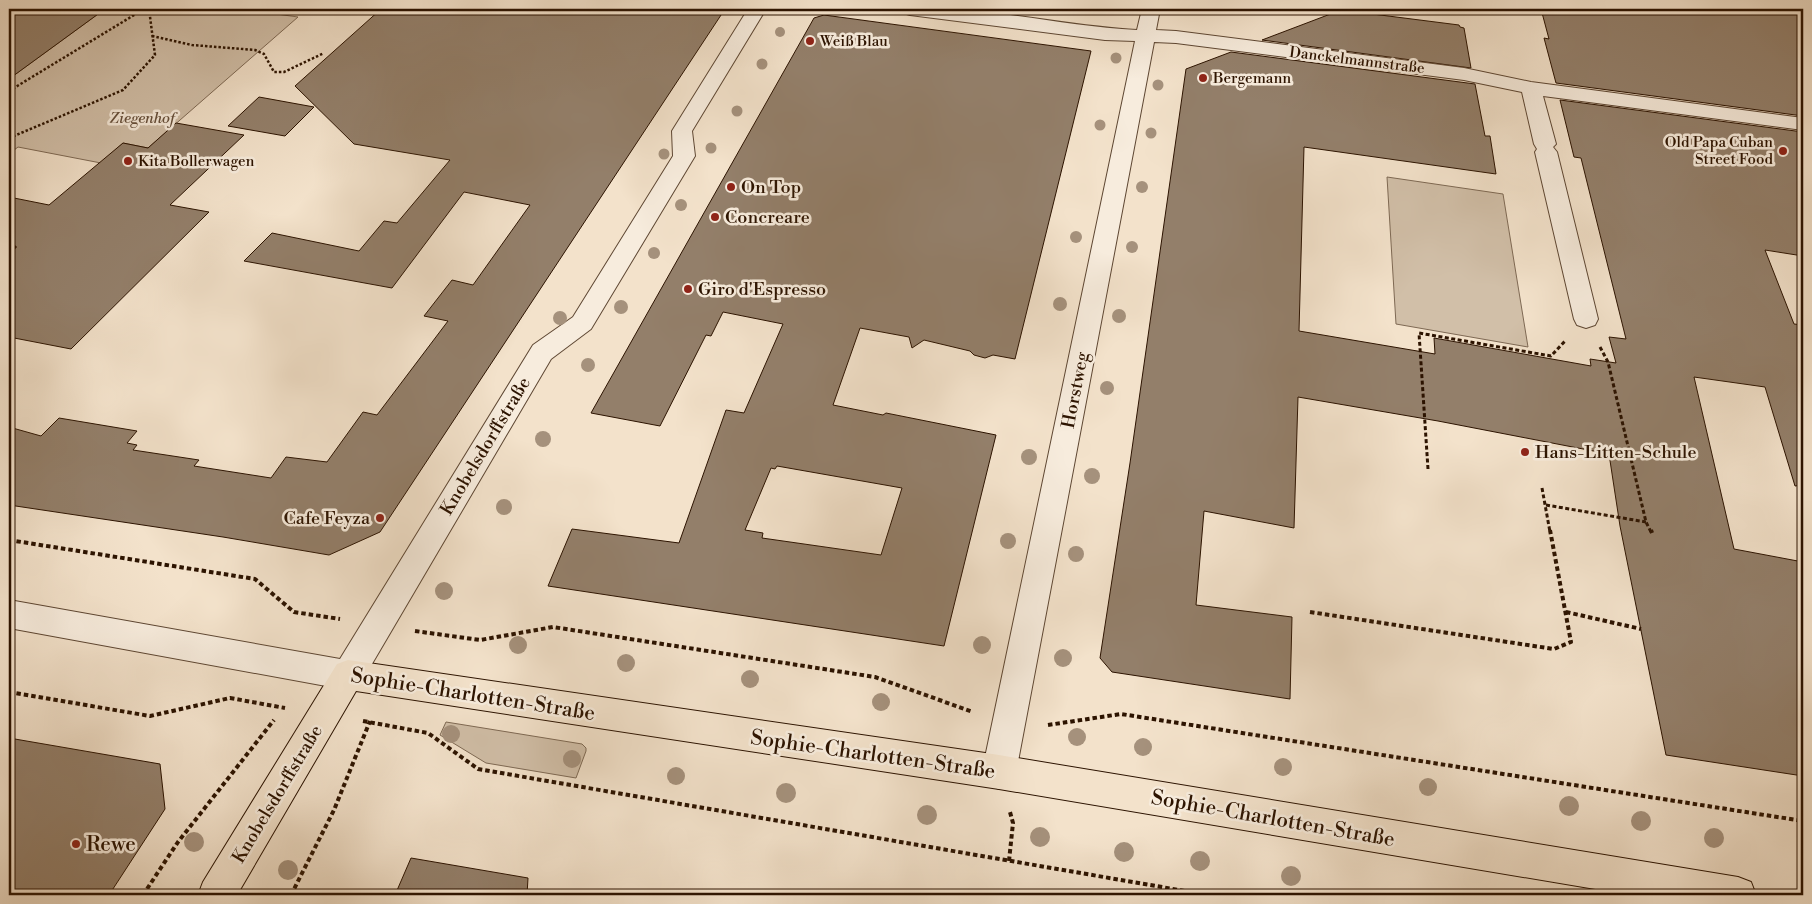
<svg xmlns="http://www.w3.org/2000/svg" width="1812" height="904" viewBox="0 0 1812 904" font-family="'Libre Bodoni',serif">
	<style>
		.green { fill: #d1bfa8; stroke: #7e6954 }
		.building { fill: #937f6a; stroke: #2c1300; fill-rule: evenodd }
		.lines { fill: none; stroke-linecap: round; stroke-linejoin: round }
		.minor-casing { stroke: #5e4733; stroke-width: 2 }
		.major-casing { stroke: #2c1300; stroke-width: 2 }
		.path-far2 { stroke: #2c1300; stroke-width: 2.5; stroke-dasharray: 2.5 2; stroke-linecap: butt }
		.path-far1 { stroke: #2c1300; stroke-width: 3; stroke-dasharray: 4 2.5; stroke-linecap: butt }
		.path { stroke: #2c1300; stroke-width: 4; stroke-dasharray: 4.5 3; stroke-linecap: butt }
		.minor { fill: #f7ecdd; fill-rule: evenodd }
		.major { fill: #f3e2cb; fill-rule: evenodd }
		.tree { fill: #a5917c }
		.poi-dot { fill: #8f2418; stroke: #f7ecdd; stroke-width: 2 }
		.labels { text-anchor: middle; stroke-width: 5; stroke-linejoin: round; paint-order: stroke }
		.far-poi-label { font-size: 15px; fill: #2c1300; stroke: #f7ecdd; text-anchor: start }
		.far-street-label { font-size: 15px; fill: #2c1300; stroke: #f7ecdd }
		.far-park-label { font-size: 15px; font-style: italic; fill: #664f3b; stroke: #f7ecdd }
		.poi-label { font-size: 18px; fill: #2c1300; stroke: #f7ecdd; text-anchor: start }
		.street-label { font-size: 18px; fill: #2c1300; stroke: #f7ecdd }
		.near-street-label { font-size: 21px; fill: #2c1300; stroke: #f7ecdd }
		.near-poi-label { font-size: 21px; fill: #2c1300; stroke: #f7ecdd; text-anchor: start }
	</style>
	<rect width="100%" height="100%" fill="#f3e2cb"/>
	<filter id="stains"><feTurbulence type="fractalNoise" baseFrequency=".004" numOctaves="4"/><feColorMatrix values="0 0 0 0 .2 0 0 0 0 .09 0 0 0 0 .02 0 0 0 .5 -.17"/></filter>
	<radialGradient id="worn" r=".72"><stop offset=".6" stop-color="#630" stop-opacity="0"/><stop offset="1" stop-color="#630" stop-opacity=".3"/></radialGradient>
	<g class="green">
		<polygon points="105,9 240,9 298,17 148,148 123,143 101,163 18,147 9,154 9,79"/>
		<polygon points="1387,177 1503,194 1528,347 1396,324"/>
		<polygon points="446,722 582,744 586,748 586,751 576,778 486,763 440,735"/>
	</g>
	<g class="building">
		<polygon points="9,9 105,9 9,79"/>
		<polygon points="381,9 725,9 380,532 329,555 223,537 9,505 9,427 41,436 59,418 137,431 127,443 137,445 133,450 199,460 194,466 271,478 286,457 327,462 363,412 377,415 448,321 424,316 452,280 473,285 530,205 464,192 392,288 244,261 272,233 359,251 384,221 397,223 450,160 354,144 295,86"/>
		<polygon points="1541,9 1787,9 1803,16 1803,116 1556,83 1544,38 1549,39"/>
		<polygon points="1341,10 1459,25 1460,27 1464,28 1471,68 1262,40"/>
		<path d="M824,15l267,36 -76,308 -22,-4 -8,3 -11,-3 -4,-4 -46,-11 -12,8 -3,-11 -49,-9 -27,77 50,10 3,-2 110,22 -52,211 -396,-60 24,-57 107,14 47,-133 18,3 39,-89 -60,-12 -12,24 -5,-1 -46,91 -69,-13 223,-395zM777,466l125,22 -21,67 -119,-17 1,-5 -18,-3 26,-62 4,1z"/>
		<polygon points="1231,52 1475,84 1485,136 1490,136 1496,174 1304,147 1299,331 1435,354 1434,338 1591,366 1590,359 1616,363 1609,337 1626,339 1581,158 1574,157 1560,100 1803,132 1803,256 1765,250 1794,324 1803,325 1803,485 1795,486 1765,387 1694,377 1734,549 1803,562 1803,776 1666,755 1620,526 1609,454 1438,421 1298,397 1294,528 1204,511 1196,605 1292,617 1290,699 1112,672 1100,658 1130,463 1186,69"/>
		<polygon points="259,97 314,107 285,136 228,126"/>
		<polygon points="176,123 244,135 170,205 209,212 71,349 9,337 9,197 49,205 123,143 148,148"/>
		<polygon points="9,738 160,764 165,809 109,895 9,895"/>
		<polygon points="411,858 528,878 527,895 395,895"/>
	</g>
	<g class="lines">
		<g class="minor-casing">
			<g id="minor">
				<polygon points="748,9 766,9 692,131 695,156 591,329 551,359 359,686 348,690 9,628 9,600 340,659 533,345 573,317 673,156 672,131"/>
				<path d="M901,9c79,-5 158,17 236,21l5,-21h18l-4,21 20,1 288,37 67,14 272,36v12l-260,-34 13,48 -3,3 4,5 41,167 -3,6 -9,3 -9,-3 -3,-6 -39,-167 2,-3 -3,-5 -12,-52 -58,-12 -288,-37 -22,-1 -138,730 -5,12 -12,5 -12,-5 -5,-12 153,-731 -30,-1 -195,-25 -7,-2z"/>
			</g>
		</g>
		<g class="major-casing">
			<polygon id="major" points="348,660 999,755 1738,877 1751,882 1756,895 1631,895 999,789 356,691 237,895 198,895 203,882 337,664"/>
		</g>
		<g class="path-far2">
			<polyline points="152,36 192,45 255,50 264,54 274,72 284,72 324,53"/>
			<polyline points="9,91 144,9"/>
			<polyline points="9,138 123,90 155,55 149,9"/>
		</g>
		<g class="path-far1">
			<polyline points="9,253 16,246"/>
			<polyline points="1600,347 1608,362 1646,522 1651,532"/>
			<polyline points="1428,469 1419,333 1551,356 1566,340"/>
			<polyline points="1542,488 1550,532"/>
			<polyline points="1546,505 1646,522"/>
		</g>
		<g class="path">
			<polyline points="1651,530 1652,533"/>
			<polyline points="9,540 255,579 294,612 340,619"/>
			<polyline points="1310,612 1554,649 1571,642 1550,530"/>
			<polyline points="1566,612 1641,629"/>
			<polyline points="415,631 480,640 553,627 875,677 973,712"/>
			<polyline points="9,692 150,716 230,698 285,708"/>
			<polyline points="363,721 428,733 478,769 1208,895"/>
			<polyline points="1048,725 1121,714 1803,821"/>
			<polyline points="1009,861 1013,823 1010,812"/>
			<polyline points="143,895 178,842 274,720"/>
			<polyline points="291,895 334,810 370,721"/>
		</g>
		<use href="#minor" class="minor"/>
		<use href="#major" class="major"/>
	</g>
	<g class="tree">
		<circle cx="780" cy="32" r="5"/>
		<circle cx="1116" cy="58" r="5.5"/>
		<circle cx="762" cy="64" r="5.5"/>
		<circle cx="1158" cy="85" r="5.5"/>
		<circle cx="737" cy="111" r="5.5"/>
		<circle cx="1100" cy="125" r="5.5"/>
		<circle cx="1151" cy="133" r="5.5"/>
		<circle cx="711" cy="148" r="5.5"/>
		<circle cx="664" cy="154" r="5.5"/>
		<circle cx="1142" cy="187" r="6"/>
		<circle cx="681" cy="205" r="6"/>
		<circle cx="1076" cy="237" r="6"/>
		<circle cx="1132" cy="247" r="6"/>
		<circle cx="654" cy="253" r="6"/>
		<circle cx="1060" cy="304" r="7"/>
		<circle cx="621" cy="307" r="7"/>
		<circle cx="1119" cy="316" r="7"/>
		<circle cx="560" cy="318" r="7"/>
		<circle cx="588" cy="365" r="7"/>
		<circle cx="1107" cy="388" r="7"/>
		<circle cx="543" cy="439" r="8"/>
		<circle cx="1029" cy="457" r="8"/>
		<circle cx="1092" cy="476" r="8"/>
		<circle cx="504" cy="507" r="8"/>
		<circle cx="1008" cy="541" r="8"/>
		<circle cx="1076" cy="554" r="8"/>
		<circle cx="444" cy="591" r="9"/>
		<circle cx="518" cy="645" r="9"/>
		<circle cx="982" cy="645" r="9"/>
		<circle cx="1063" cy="658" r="9"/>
		<circle cx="626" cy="663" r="9"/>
		<circle cx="750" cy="679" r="9"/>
		<circle cx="881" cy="702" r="9"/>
		<circle cx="451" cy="734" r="9"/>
		<circle cx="1077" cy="737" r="9"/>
		<circle cx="1143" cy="747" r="9"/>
		<circle cx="572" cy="759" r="9"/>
		<circle cx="1283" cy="767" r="9"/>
		<circle cx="676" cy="776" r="9"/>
		<circle cx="1428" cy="787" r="9"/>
		<circle cx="786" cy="793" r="10"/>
		<circle cx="1569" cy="806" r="10"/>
		<circle cx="927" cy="815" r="10"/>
		<circle cx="1641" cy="821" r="10"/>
		<circle cx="1040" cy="837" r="10"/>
		<circle cx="1714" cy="838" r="10"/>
		<circle cx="194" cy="842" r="10"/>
		<circle cx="1124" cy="852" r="10"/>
		<circle cx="1200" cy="861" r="10"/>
		<circle cx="288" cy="870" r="10"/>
		<circle cx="1291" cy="876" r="10"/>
	</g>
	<g class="poi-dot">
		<circle cx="810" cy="41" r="5"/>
		<circle cx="1203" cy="78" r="5"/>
		<circle cx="1783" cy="151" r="5"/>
		<circle cx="128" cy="161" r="5"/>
		<circle cx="731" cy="187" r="5"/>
		<circle cx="715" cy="217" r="5"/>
		<circle cx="688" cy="289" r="5"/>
		<circle cx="1525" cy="452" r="5"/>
		<circle cx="380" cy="518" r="5"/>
		<circle cx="76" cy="844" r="5"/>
	</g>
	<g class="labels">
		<g class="far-poi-label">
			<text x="820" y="46">Weiß Blau</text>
			<text x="1213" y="83">Bergemann</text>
			<text x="1773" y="147" text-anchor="end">Old Papa Cuban<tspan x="1773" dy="17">Street Food</tspan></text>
			<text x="138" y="166">Kita Bollerwagen</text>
		</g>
		<g class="far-street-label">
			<text transform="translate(1357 60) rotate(7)" y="5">Danckelmannstraße</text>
		</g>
		<g class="far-park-label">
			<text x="142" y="123">Ziegenhof</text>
		</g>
		<g class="poi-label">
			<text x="741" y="193">On Top</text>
			<text x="725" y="223">Concreare</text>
			<text x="698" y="295">Giro d'Espresso</text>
			<text x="1535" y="458">Hans-Litten-Schule</text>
			<text x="370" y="524" text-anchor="end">Cafe Feyza</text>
		</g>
		<g class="street-label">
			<text transform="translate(1075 390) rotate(-79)" y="6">Horstweg</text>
			<text transform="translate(485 446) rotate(-59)" y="6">Knobelsdorffstraße</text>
			<text transform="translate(277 794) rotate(-59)" y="6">Knobelsdorffstraße</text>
		</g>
		<g class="near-street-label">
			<text transform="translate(473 694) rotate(9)" y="7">Sophie-Charlotten-Straße</text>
			<text transform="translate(873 754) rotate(8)" y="7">Sophie-Charlotten-Straße</text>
			<text transform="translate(1273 818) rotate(10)" y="7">Sophie-Charlotten-Straße</text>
		</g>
		<g class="near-poi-label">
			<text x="86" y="851">Rewe</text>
		</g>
	</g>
	<rect width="1812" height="904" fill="none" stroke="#f3e2cb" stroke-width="30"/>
	<rect x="10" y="10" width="1792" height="884" fill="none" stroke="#2c1300" stroke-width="2.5"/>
	<rect x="15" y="15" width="1782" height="874" fill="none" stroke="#2c1300"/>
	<rect width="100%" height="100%" filter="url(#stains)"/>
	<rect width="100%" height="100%" fill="url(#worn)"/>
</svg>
